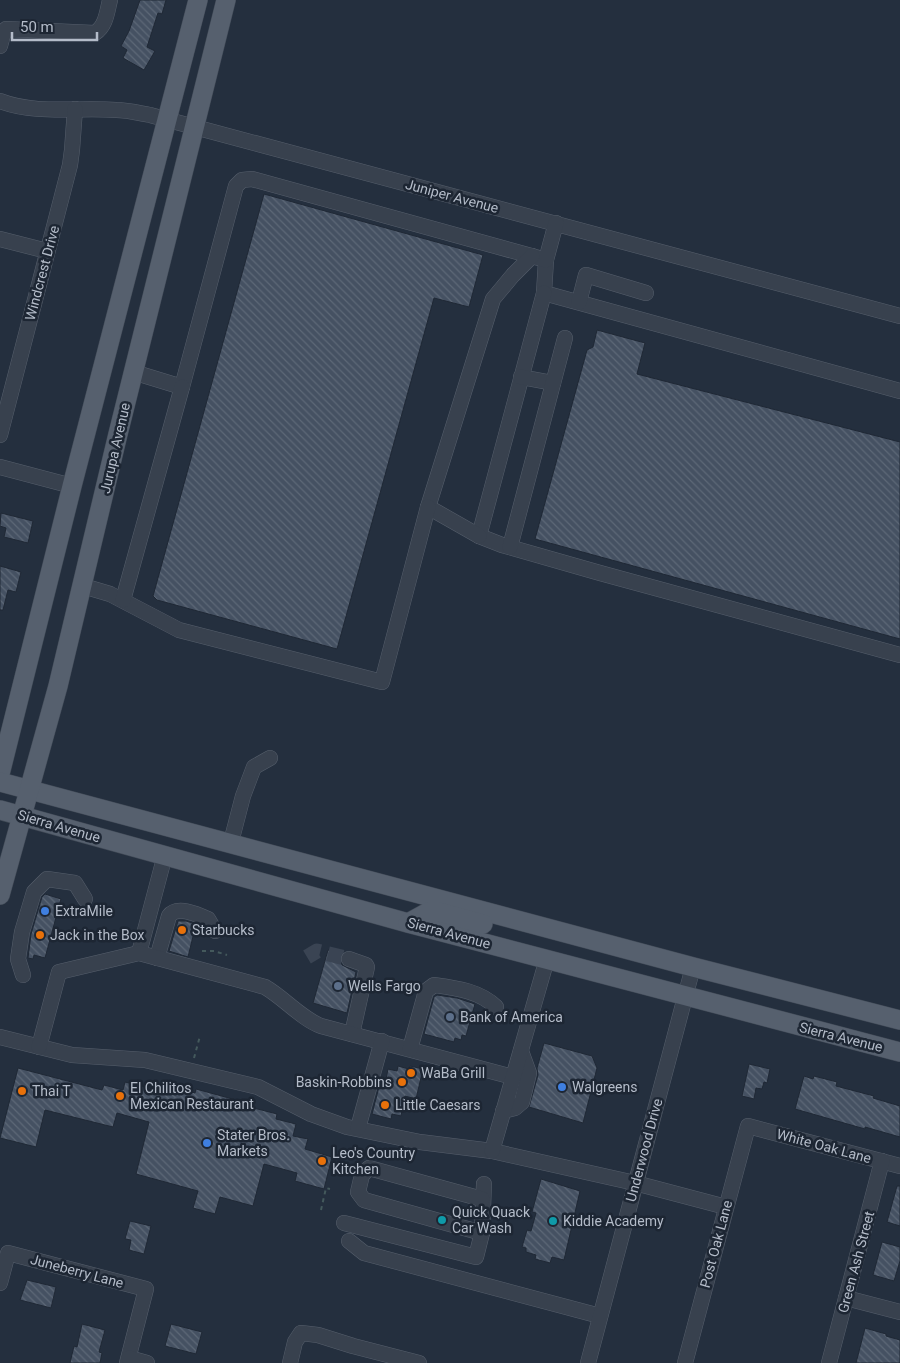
<svg xmlns="http://www.w3.org/2000/svg" width="900" height="1363" viewBox="0 0 900 1363" font-family="Roboto,sans-serif">
	<style>
		.building { fill: url(#building-back-hatch); stroke: #1f2835 }
		.lines { fill: none; stroke-linecap: round; stroke-linejoin: round }
		.minor-tunnel { stroke: #3a4453; stroke-width: 15; stroke-dasharray: 15 8; stroke-linecap: butt }
		.minor-casing { stroke: #565f6c; stroke-width: 16 }
		.major-casing { stroke: #414a57; stroke-width: 20 }
		.path { stroke: #44595c; stroke-width: 2; stroke-dasharray: 4 4; stroke-linecap: butt }
		.minor { stroke: #38414e; stroke-width: 15 }
		.major { stroke: #56606e; stroke-width: 19 }
		.shop-dot { fill: #3f7fe0; stroke: #1d2633; stroke-width: 2 }
		.food-dot { fill: #e8710a; stroke: #1d2633; stroke-width: 2 }
		.service-dot { fill: #5c6f8a; stroke: #1d2633; stroke-width: 2 }
		.culture-dot { fill: #0f9aa8; stroke: #1d2633; stroke-width: 2 }
		.labels { text-anchor: middle; stroke-width: 5; stroke-linejoin: round; paint-order: stroke }
		.street-label { font-size: 14px; fill: #b4bcc9; stroke: #1d2633 }
		.poi-label { font-size: 14px; fill: #b4bcc9; stroke: #1d2633; text-anchor: start }
	</style>
	<defs>
		<pattern id="building-back-hatch" width="6" height="6" patternUnits="userSpaceOnUse" patternTransform="scale(1.25)"><rect width="6" height="6" fill="#455162"/><path d="M-1 5l2 2M0 0l6 6M5-1l2 2" fill="none" stroke="#5d6877"/></pattern>
	</defs>
	<rect width="100%" height="100%" fill="#242f3e"/>
	<g class="building">
		<polygon points="140,0 166,0 162,14 158,13 147,47 155,51 144,70 123,58 127,50 121,46 129,31"/>
		<polygon points="264,194 483,255 469,307 434,298 337,649 157,600 153,596"/>
		<polygon points="597,330 645,343 637,374 900,442 900,639 535,539 587,350 593,347"/>
		<polygon points="1,513 33,521 28,543 4,537 6,528 0,526"/>
		<polygon points="0,566 21,572 16,592 8,590 3,610 0,610"/>
		<polygon points="45,894 61,899 45,958 34,955 33,959 28,958 31,934 42,897"/>
		<polygon points="178,921 186,921 196,924 188,957 169,951"/>
		<polygon points="328,950 342,954 340,960 342,965 356,972 347,1013 313,1003"/>
		<polygon points="437,995 457,998 475,1004 466,1036 462,1035 461,1040 455,1038 454,1042 424,1034 434,997"/>
		<polygon points="544,1043 592,1056 597,1068 583,1123 529,1107 538,1075 537,1068"/>
		<polygon points="749,1064 770,1069 767,1083 764,1082 762,1089 756,1088 754,1099 742,1096"/>
		<polygon points="398,1066 409,1069 410,1066 423,1069 416,1099 405,1096 401,1116 392,1114 391,1119 372,1114 380,1083 385,1084 388,1069 397,1071"/>
		<polygon points="18,1068 102,1090 104,1085 123,1090 125,1082 158,1090 159,1085 184,1092 185,1090 195,1093 196,1089 251,1104 250,1107 277,1114 276,1119 296,1124 293,1136 308,1139 305,1149 332,1157 324,1189 295,1181 297,1173 264,1164 253,1206 220,1197 215,1214 193,1208 198,1191 136,1174 149,1122 117,1113 113,1127 45,1110 36,1147 0,1138"/>
		<polygon points="804,1076 813,1079 814,1076 837,1082 836,1086 874,1096 873,1098 900,1106 900,1137 865,1127 865,1129 795,1109"/>
		<polygon points="541,1179 580,1191 564,1260 552,1257 550,1263 535,1259 536,1255 526,1252 526,1248 522,1247 527,1230 531,1231 536,1213 532,1212"/>
		<polygon points="897,1186 900,1186 900,1226 887,1222"/>
		<polygon points="130,1221 151,1226 144,1254 129,1250 131,1240 125,1239"/>
		<polygon points="882,1242 900,1247 900,1261 894,1281 873,1275"/>
		<polygon points="27,1280 56,1287 51,1308 20,1300"/>
		<polygon points="82,1324 105,1330 99,1352 102,1353 100,1363 70,1363 74,1346 77,1347"/>
		<polygon points="171,1324 202,1332 196,1354 165,1346"/>
		<polygon points="865,1328 886,1334 886,1336 900,1340 900,1363 856,1363"/>
	</g>
	<g class="lines">
		<polyline class="minor-tunnel" points="307,957 317,951 349,959"/>
		<g class="minor-casing">
			<g id="minor">
				<path d="M0,46l4,-15 2,-2 89,4c11,-7 12,-21 15,-33"/>
				<path d="M0,101c36,14 78,6 116,9 11,0 23,3 34,5l750,201"/>
				<polyline points="0,239 47,251"/>
				<polyline points="546,260 544,293 900,391"/>
				<polyline points="544,293 479,536 502,545 600,573 900,655"/>
				<polyline points="579,302 586,275 646,293"/>
				<polyline points="133,372 182,387 236,186 242,180 252,179 546,260 556,223"/>
				<polyline points="521,377 553,383"/>
				<polyline points="0,435 70,165 72,150 75,109"/>
				<polyline points="0,467 72,486"/>
				<polyline points="479,536 428,507 493,299 513,275 532,256"/>
				<polyline points="510,547 565,338"/>
				<polyline points="83,586 110,594 179,630 382,682 428,507"/>
				<polyline points="123,600 182,387"/>
				<polyline points="231,842 243,796 254,767 270,758"/>
				<polyline points="139,953 165,855"/>
				<path d="M157,958l12,-42c8,-11 28,-2 39,3l7,12"/>
				<polyline points="349,959 366,965 367,967 352,1034"/>
				<polyline points="23,975 18,959 22,932 34,892 47,879 75,883 85,899"/>
				<polyline points="0,1037 72,1055 145,1060 258,1087 311,1114 347,1127 420,1142 492,1151 635,1183 726,1207"/>
				<path d="M39,1047l20,-75 80,-19 126,34c19,11 37,32 56,39l192,51"/>
				<path d="M410,1049l16,-58 8,-6c22,3 46,6 62,22"/>
				<polyline points="503,1111 515,1108 522,1102 529,1073 521,1051"/>
				<polyline points="358,1128 382,1041"/>
				<polyline points="492,1151 547,959"/>
				<polyline points="344,1223 476,1257 482,1233 484,1184"/>
				<polyline points="482,1233 364,1200 358,1192 362,1175 369,1168 482,1199"/>
				<polyline points="349,1241 364,1253 600,1316"/>
				<polyline points="0,1283 8,1253 146,1289 127,1363"/>
				<polyline points="846,1298 900,1312"/>
				<polyline points="129,1358 147,1363"/>
				<polyline points="290,1363 295,1342 301,1333 318,1335 353,1346 419,1363"/>
				<polyline points="588,1363 693,967"/>
				<polyline points="685,1363 748,1126 900,1166"/>
				<polyline points="829,1363 882,1161"/>
			</g>
		</g>
		<g class="major-casing">
			<g id="major">
				<polyline points="0,774 72,486 198,0"/>
				<polyline points="0,782 693,967 900,1020"/>
				<polyline points="0,810 408,923 900,1052"/>
				<polyline points="0,895 58,686 118,434 226,0"/>
				<polyline points="408,923 428,912 439,912 483,924"/>
			</g>
		</g>
		<g class="path">
			<polyline points="202,951 214,951 227,955"/>
			<polyline points="194,1058 200,1036"/>
			<polyline points="321,1210 326,1188 330,1189"/>
		</g>
		<use href="#minor" class="minor"/>
		<use href="#major" class="major"/>
	</g>
	<g class="shop-dot">
		<circle cx="45" cy="911" r="5"/>
		<circle cx="562" cy="1087" r="5"/>
		<circle cx="207" cy="1143" r="5"/>
	</g>
	<g class="food-dot">
		<circle cx="182" cy="930" r="5"/>
		<circle cx="40" cy="935" r="5"/>
		<circle cx="411" cy="1073" r="5"/>
		<circle cx="402" cy="1082" r="5"/>
		<circle cx="22" cy="1091" r="5"/>
		<circle cx="120" cy="1096" r="5"/>
		<circle cx="385" cy="1105" r="5"/>
		<circle cx="322" cy="1161" r="5"/>
	</g>
	<g class="service-dot">
		<circle cx="338" cy="986" r="5"/>
		<circle cx="450" cy="1017" r="5"/>
	</g>
	<g class="culture-dot">
		<circle cx="442" cy="1220" r="5"/>
		<circle cx="553" cy="1221" r="5"/>
	</g>
	<g class="labels">
		<g class="street-label">
			<text transform="translate(452 196) rotate(15)" y="5">Juniper Avenue</text>
			<text transform="translate(42 273) rotate(-75)" y="5">Windcrest Drive</text>
			<text transform="translate(115 448) rotate(-77)" y="5">Jurupa Avenue</text>
			<text transform="translate(59 826) rotate(16)" y="5">Sierra Avenue</text>
			<text transform="translate(449 933) rotate(15)" y="5">Sierra Avenue</text>
			<text transform="translate(841 1037) rotate(14)" y="5">Sierra Avenue</text>
			<text transform="translate(824 1146) rotate(15)" y="5">White Oak Lane</text>
			<text transform="translate(644 1150) rotate(-75)" y="5">Underwood Drive</text>
			<text transform="translate(716 1244) rotate(-75)" y="5">Post Oak Lane</text>
			<text transform="translate(856 1262) rotate(-75)" y="5">Green Ash Street</text>
			<text transform="translate(77 1271) rotate(15)" y="5">Juneberry Lane</text>
		</g>
		<g class="poi-label">
			<text x="55" y="916">ExtraMile</text>
			<text x="192" y="935">Starbucks</text>
			<text x="50" y="940">Jack in the Box</text>
			<text x="348" y="991">Wells Fargo</text>
			<text x="460" y="1022">Bank of America</text>
			<text x="421" y="1078">WaBa Grill</text>
			<text x="392" y="1087" text-anchor="end">Baskin-Robbins</text>
			<text x="572" y="1092">Walgreens</text>
			<text x="130" y="1093">El Chilitos<tspan x="130" dy="16">Mexican Restaurant</tspan></text>
			<text x="32" y="1096">Thai T</text>
			<text x="395" y="1110">Little Caesars</text>
			<text x="217" y="1140">Stater Bros.<tspan x="217" dy="16">Markets</tspan></text>
			<text x="332" y="1158">Leo's Country<tspan x="332" dy="16">Kitchen</tspan></text>
			<text x="452" y="1217">Quick Quack<tspan x="452" dy="16">Car Wash</tspan></text>
			<text x="563" y="1226">Kiddie Academy</text>
		</g>
	</g>
	<path d="M12 32v8h85v-8" fill="none" stroke="#b4bcc9" stroke-width="2.5"/>
	<text x="20" y="32" font-size="15" fill="#b4bcc9" stroke="#1d2633" stroke-width="4" paint-order="stroke">50 m</text>
</svg>
